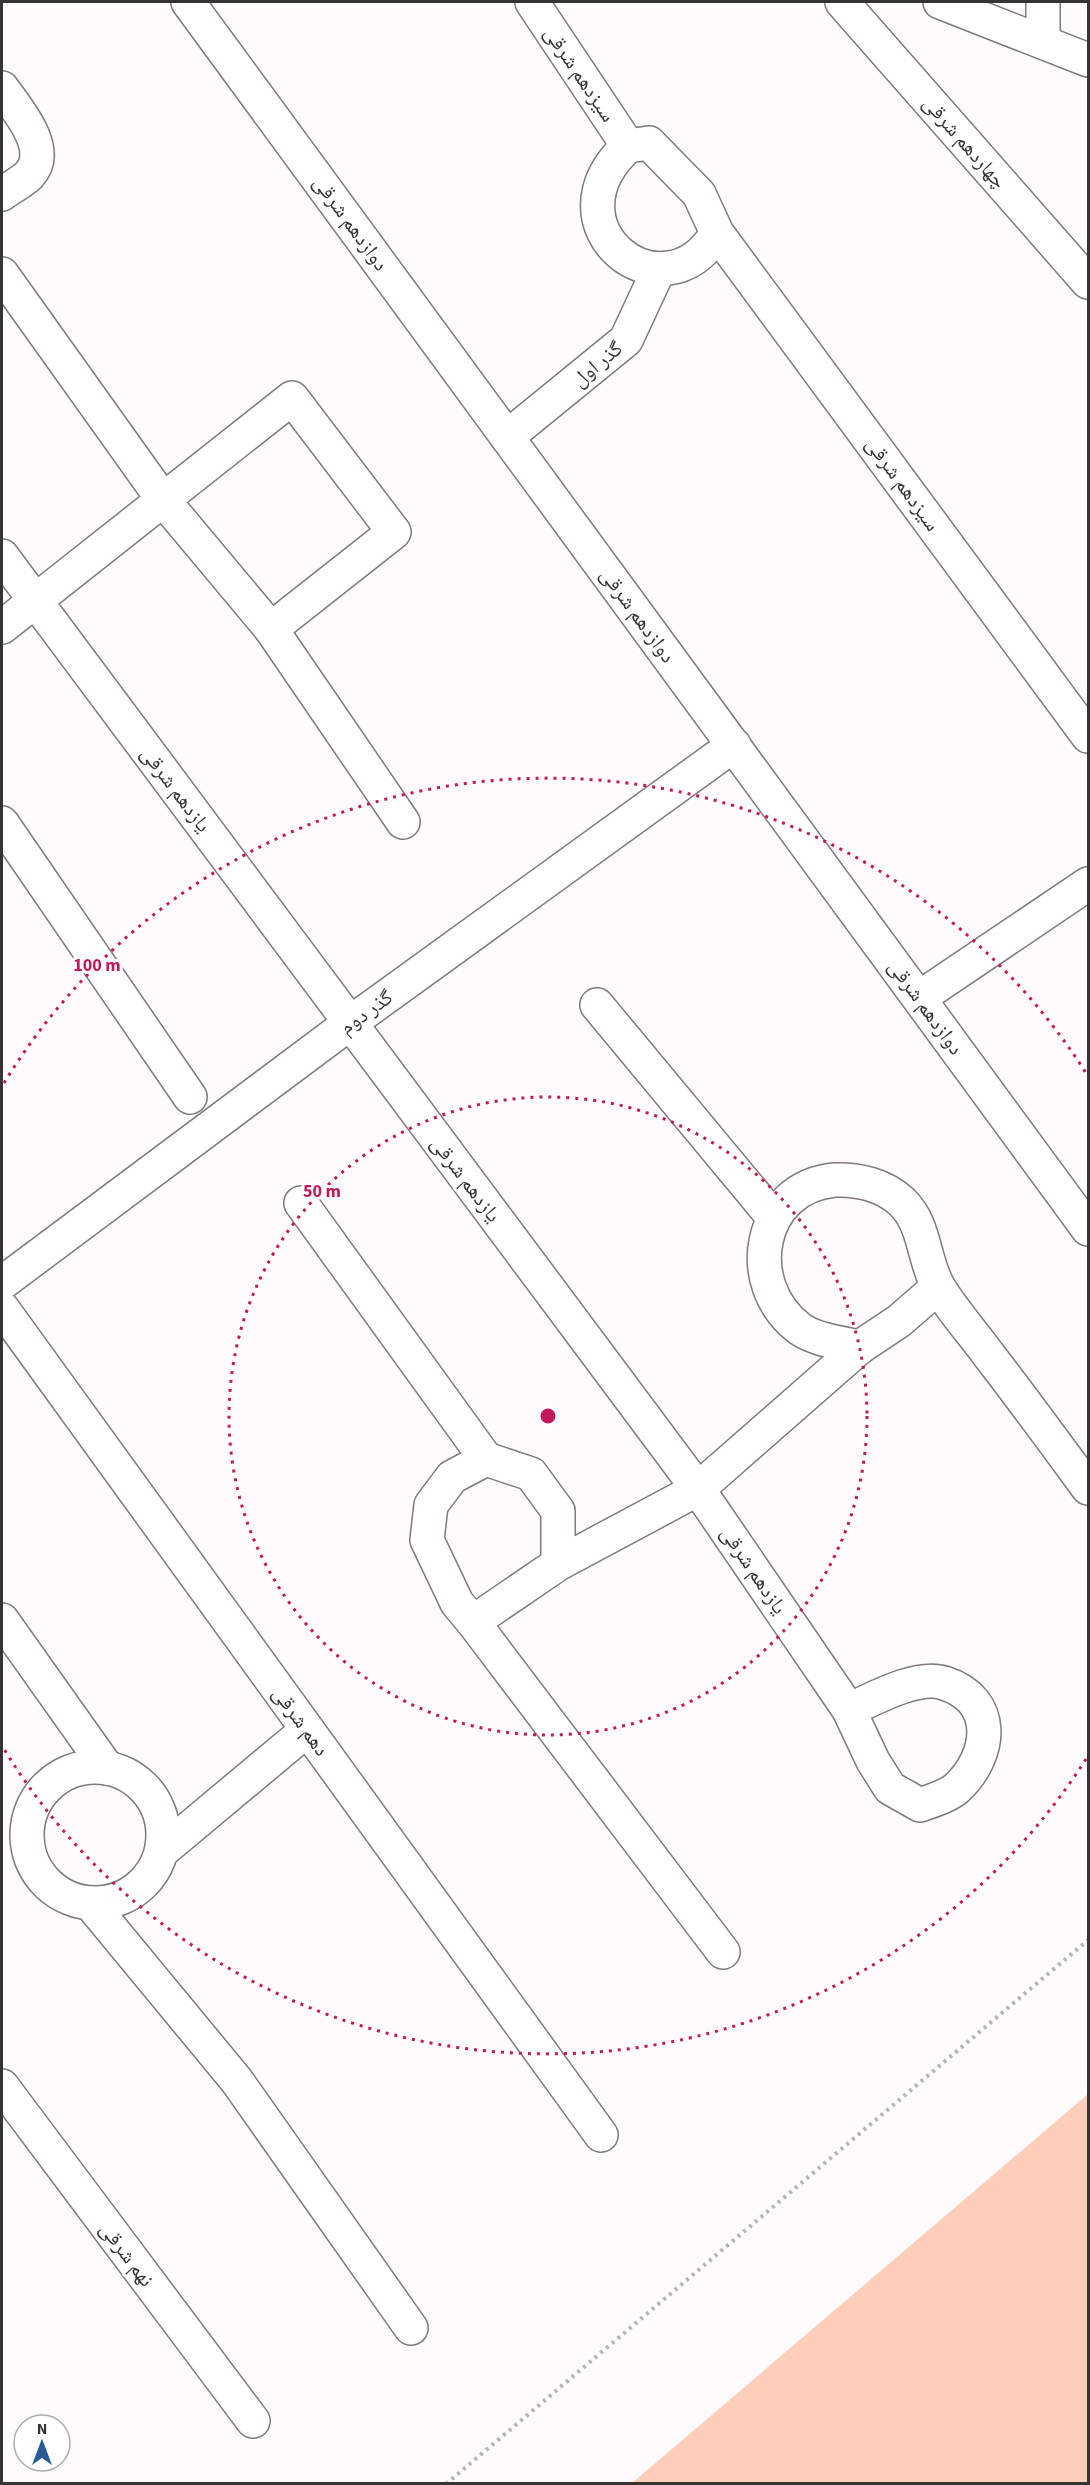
<svg xmlns="http://www.w3.org/2000/svg" width="1090" height="2485" viewBox="0 0 1090 2485" font-family="'Source Sans 3','Noto Naskh Arabic',sans-serif">
	<style>
		.green { fill: #fdcfbb }
		.lines { fill: none; stroke-linecap: round; stroke-linejoin: round }
		.minor-casing { stroke: #81797b; stroke-width: 36 }
		.path { stroke: #b8b4b4; stroke-width: 4; stroke-dasharray: 3 4.5; stroke-linecap: butt }
		.minor { stroke: #fff; stroke-width: 33 }
		.ring { fill: none; stroke: #c2185b; stroke-width: 3; stroke-dasharray: 3 6 }
		.labels { text-anchor: middle; stroke-width: 6; stroke-linejoin: round; paint-order: stroke }
		.street-label { font-size: 21px; fill: #363333; stroke: #fff }
		.centre { fill: #c2185b; stroke: #fff; stroke-width: 3 }
		.ring-label { font-size: 18px; text-anchor: middle; font-weight: bold; fill: #c2185b; stroke: #fff; stroke-width: 6; stroke-linejoin: round; paint-order: stroke }
	</style>
	<rect width="100%" height="100%" fill="#fffafb"/>
	<polygon class="green" points="1088,2094 1088,2483 632,2483"/>
	<g class="lines">
		<g class="minor-casing">
			<g id="minor">
				<polyline points="188,2 1088,1229"/>
				<polyline points="532,2 628,146"/>
				<polyline points="842,2 1088,282"/>
				<polyline points="940,2 1088,60"/>
				<polyline points="1043,2 1043,42"/>
				<path d="M2,88c15,21 51,62 27,87 -7,7 -19,13 -27,19"/>
				<path d="M717,233c-54,89 -176,-7 -89,-87l21,-3 50,51 18,39 371,503"/>
				<polyline points="2,274 164,501 271,629 394,532 292,398 2,627"/>
				<polyline points="507,437 626,340 659,269"/>
				<path d="M2,556l696,933 151,221 24,51 17,27 30,17c11,-4 28,-9 37,-17 35,-33 41,-88 -13,-105 -26,-9 -71,16 -95,27"/>
				<polyline points="271,629 403,822"/>
				<polyline points="2,823 190,1097"/>
				<polyline points="919,998 1088,884"/>
				<polyline points="597,1005 773,1217"/>
				<polyline points="301,1203 486,1459"/>
				<polyline points="2,1283 350,1023 734,745"/>
				<polyline points="2,1308 601,2135"/>
				<path d="M860,1347c-19,-4 -44,-7 -60,-18 -59,-44 -43,-142 35,-149 23,-1 49,5 67,22 24,23 21,59 37,86 14,23 33,44 49,66 34,44 67,89 100,134"/>
				<polyline points="558,1564 558,1511 531,1474 486,1459 452,1477 431,1505 427,1540 457,1603 473,1622 558,1564 698,1489 860,1347 899,1321 938,1287"/>
				<polyline points="2,1620 107,1768"/>
				<polyline points="473,1622 723,1952"/>
				<circle cx="95" cy="1835" r="68"/>
				<polyline points="162,1851 307,1730"/>
				<polyline points="90,1903 237,2081 411,2328"/>
				<polyline points="2,2086 253,2421"/>
			</g>
		</g>
		<polyline class="path" points="446,2484 1088,1940"/>
		<use href="#minor" class="minor"/>
	</g>
	<g class="ring">
		<circle cx="548" cy="1416" r="319"/>
		<path d="M1086 1759A638 638 0 0 1 4 1749M4 1083A638 638 0 0 1 1086 1073"/>
	</g>
	<g class="labels">
		<g class="street-label">
			<text transform="translate(580 74) rotate(56)" y="7">سیزدهم شرقی</text>
			<text transform="translate(965 142) rotate(49)" y="7">چهاردهم شرقی</text>
			<text transform="translate(351 223) rotate(54)" y="7">دوازدهم شرقی</text>
			<text transform="translate(597 364) rotate(-40)" y="7">گذر اول</text>
			<text transform="translate(903 484) rotate(54)" y="7">سیزدهم شرقی</text>
			<text transform="translate(638 615) rotate(54)" y="7">دوازدهم شرقی</text>
			<text transform="translate(176 789) rotate(53)" y="7">یازدهم شرقی</text>
			<text transform="translate(926 1007) rotate(54)" y="7">دوازدهم شرقی</text>
			<text transform="translate(366 1012) rotate(-36)" y="7">گذر دوم</text>
			<text transform="translate(466 1179) rotate(53)" y="7">یازدهم شرقی</text>
			<text transform="translate(754 1570) rotate(56)" y="7">یازدهم شرقی</text>
			<text transform="translate(301 1721) rotate(54)" y="7">دهم شرقی</text>
			<text transform="translate(127 2254) rotate(53)" y="7">نهم شرقی</text>
		</g>
	</g>
	<circle cx="548" cy="1416" r="9" class="centre"/>
	<g class="ring-label">
		<text x="97" y="971">100 m</text>
		<text x="322" y="1197">50 m</text>
	</g>
	<rect width="1090" height="2485" fill="none" stroke="#363333" stroke-width="6"/>
	<g transform="translate(42 2443)"><circle r="28" fill="#ffffff" stroke="#afadad" stroke-width="1.5"/>
	<path d="M0-4.5L10 22L0 15L-10 22Z" fill="#245c93"/>
	<text y="-9" font-size="16" font-weight="bold" text-anchor="middle" fill="#363333">N</text>
	</g>
</svg>
